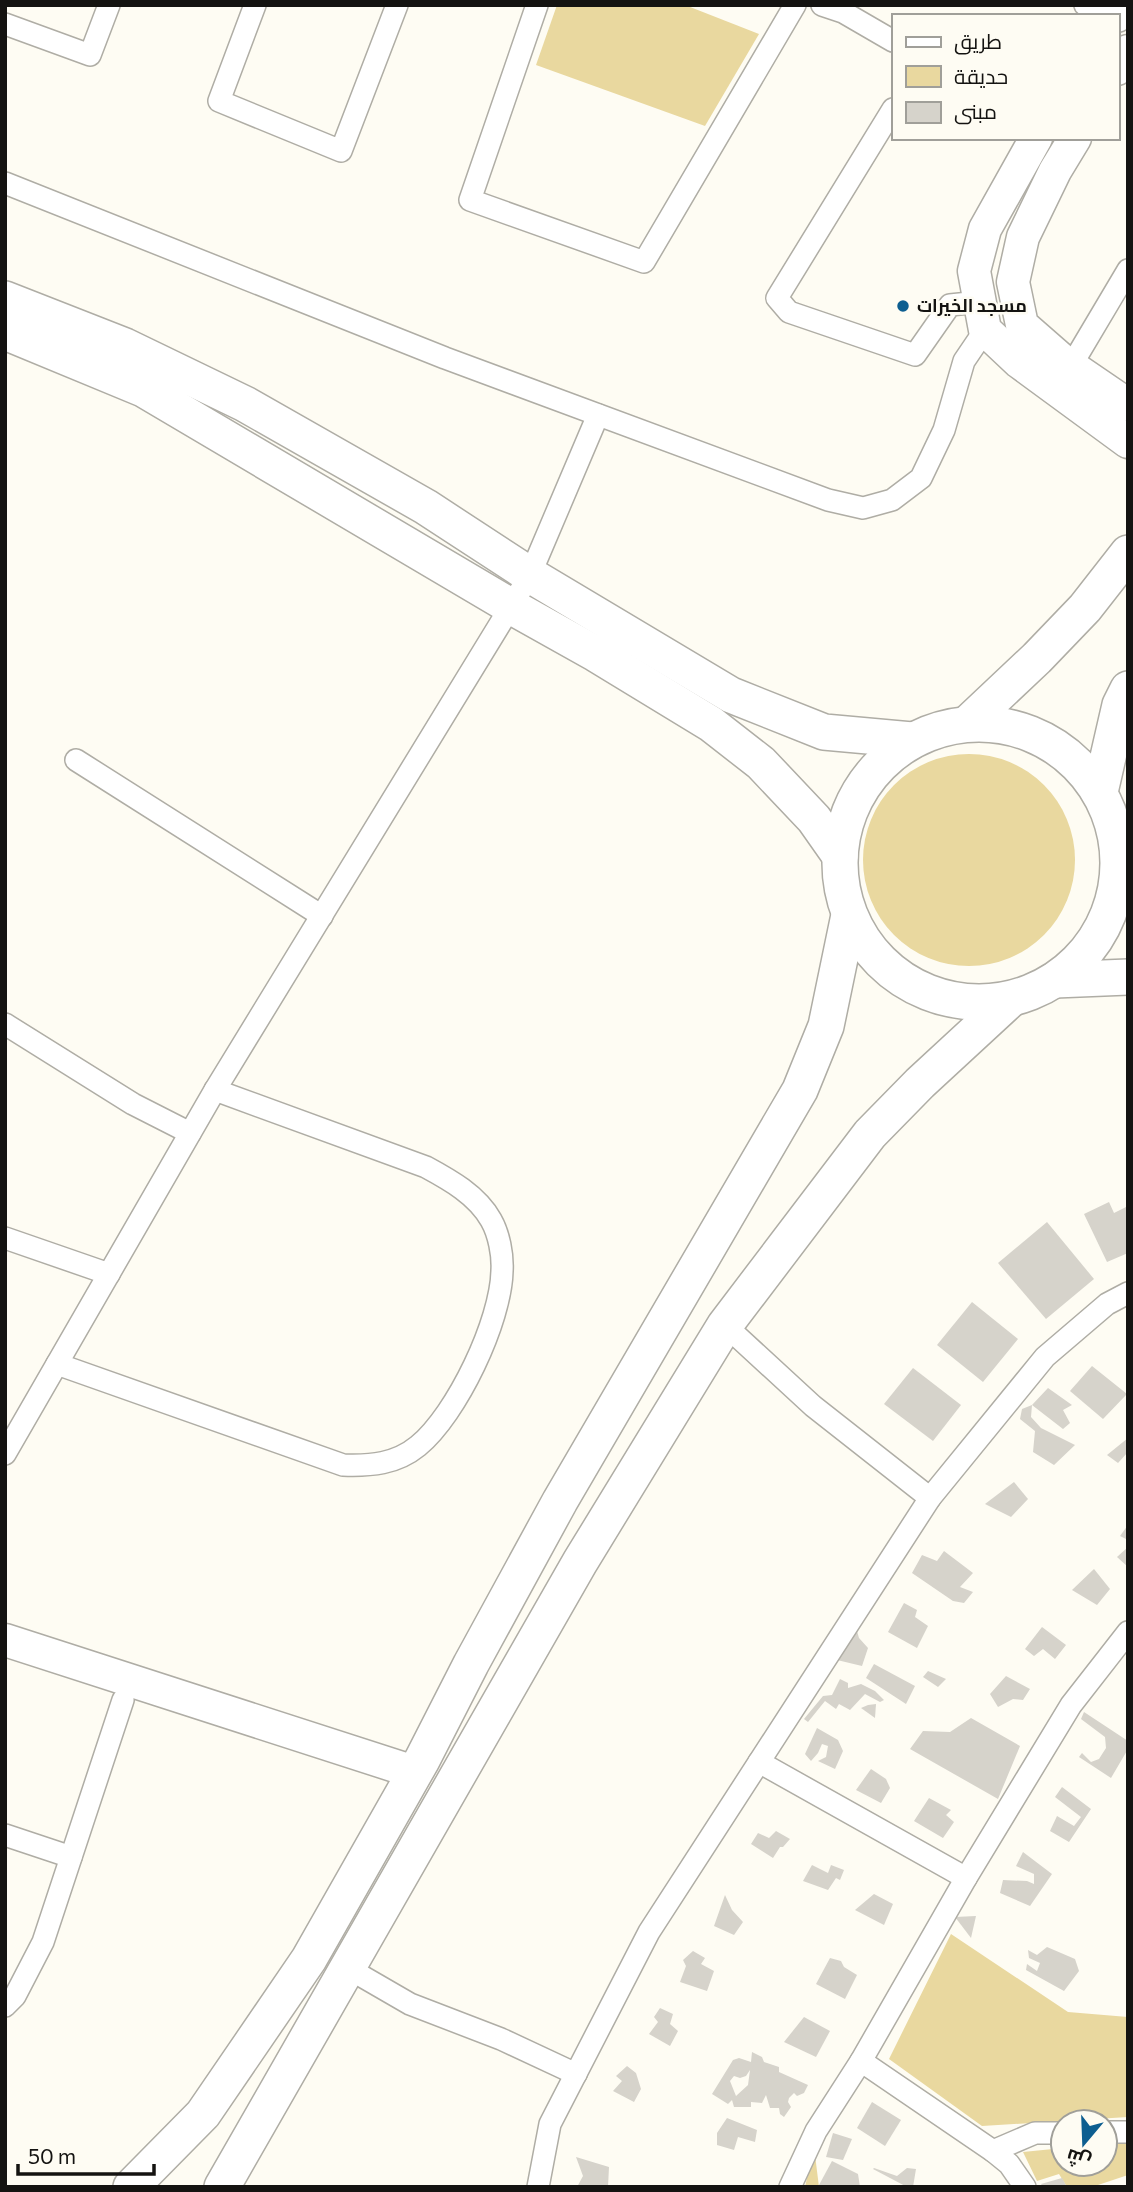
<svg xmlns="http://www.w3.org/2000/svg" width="1133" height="2192" viewBox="0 0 1133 2192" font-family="Commissioner,Cairo,sans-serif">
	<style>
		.green { fill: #e9d89f }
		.building { fill: #d6d3cb; fill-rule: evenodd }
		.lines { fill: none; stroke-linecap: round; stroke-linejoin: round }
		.street-casing { stroke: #afada5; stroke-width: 24 }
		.secondary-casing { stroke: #afada5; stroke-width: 35 }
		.primary-casing { stroke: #afada5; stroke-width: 38 }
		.street { stroke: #fff; stroke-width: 21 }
		.secondary { stroke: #fff; stroke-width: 32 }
		.primary { stroke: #fff; stroke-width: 35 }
		.poi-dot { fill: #0d5e90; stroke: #fefcf3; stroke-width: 2.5 }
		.labels { text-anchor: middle; stroke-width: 5; stroke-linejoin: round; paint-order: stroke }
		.poi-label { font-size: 18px; font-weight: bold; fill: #141311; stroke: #fefcf3; text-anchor: start }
	</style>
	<rect width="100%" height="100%" fill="#fefcf3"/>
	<g class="green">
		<polygon points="557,5 685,5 759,34 705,126 536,65"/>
		<circle cx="969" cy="860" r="106"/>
		<polygon points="951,1934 1068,2012 1128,2017 1128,2117 982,2126 889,2059"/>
		<polygon points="1128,2143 1128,2175 1092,2187 1067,2187 1059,2174 1037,2181 1023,2152 1063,2148 1063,2164 1105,2164 1105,2145"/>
		<polygon points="814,2147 819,2187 805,2187"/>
	</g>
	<g class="building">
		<polygon points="1109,1202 1114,1213 1128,1206 1128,1253 1107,1262 1084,1214"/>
		<polygon points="1047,1222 1094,1279 1046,1319 998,1263"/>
		<polygon points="972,1302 1018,1339 983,1382 937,1345"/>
		<polygon points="1092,1366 1127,1394 1103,1419 1070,1391"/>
		<polygon points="913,1368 961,1405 933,1441 884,1404"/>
		<polygon points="1048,1388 1072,1405 1063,1410 1070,1423 1063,1429 1032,1405"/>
		<polygon points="1032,1405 1031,1417 1041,1428 1075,1445 1054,1465 1033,1452 1035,1431 1020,1419 1022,1409"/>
		<polygon points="1128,1438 1128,1452 1118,1463 1107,1455"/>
		<polygon points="1014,1482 1028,1499 1011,1517 985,1504"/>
		<polygon points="1128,1525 1128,1540 1120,1536"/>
		<polygon points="1128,1547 1128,1567 1117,1557"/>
		<polygon points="944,1551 973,1573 960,1587 973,1592 964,1603 953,1601 912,1573 922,1555 937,1561"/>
		<polygon points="1094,1569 1110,1589 1097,1605 1072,1590"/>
		<polygon points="904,1603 917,1610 915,1617 928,1626 917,1648 888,1632"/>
		<polygon points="1042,1627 1066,1645 1055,1659 1043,1649 1034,1656 1025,1649"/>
		<polygon points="857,1631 859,1638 868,1648 862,1666 837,1660"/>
		<polygon points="874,1664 915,1686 906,1704 866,1678"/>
		<polygon points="928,1671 946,1679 938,1687 923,1677"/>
		<polygon points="1006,1676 1030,1689 1023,1700 1013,1699 998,1707 990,1694"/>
		<polygon points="840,1679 848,1683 848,1688 861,1684 875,1691 884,1700 880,1702 865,1694 850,1710 839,1704 836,1709 825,1701 808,1722 804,1719 823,1696 832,1695"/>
		<polygon points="876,1704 875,1718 861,1708 868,1705"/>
		<polygon points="1084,1712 1128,1741 1128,1749 1111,1778 1079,1757 1082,1753 1091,1762 1099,1759 1106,1748 1105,1737 1081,1719"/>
		<polygon points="971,1718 1020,1746 998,1799 910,1749 923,1731 950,1732"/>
		<polygon points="817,1728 838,1740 843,1751 835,1769 818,1761 826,1757 828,1746 822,1744 818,1753 811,1761 805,1754"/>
		<polygon points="871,1769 886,1779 890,1788 881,1803 856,1790"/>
		<polygon points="1062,1787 1091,1809 1069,1842 1050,1831 1057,1816 1074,1826 1081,1817 1055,1797"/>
		<polygon points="929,1798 951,1810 946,1815 954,1822 943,1838 914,1821"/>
		<polygon points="776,1831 790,1839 783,1847 780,1847 773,1858 751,1844 758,1833 769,1838"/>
		<polygon points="1023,1852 1052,1874 1030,1906 1000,1893 1003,1880 1027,1881 1034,1884 1034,1874 1016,1866"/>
		<polygon points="812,1865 828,1873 831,1865 844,1870 840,1880 836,1878 828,1890 803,1881"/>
		<polygon points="874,1894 893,1904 884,1925 855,1910"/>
		<polygon points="725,1895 732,1910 743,1922 734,1935 714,1926"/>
		<polygon points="976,1916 971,1938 955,1917"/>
		<polygon points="1047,1947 1075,1959 1079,1971 1064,1991 1026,1970 1027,1964 1037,1971 1040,1963 1029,1958 1028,1950 1037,1955"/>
		<polygon points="693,1951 705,1958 701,1964 714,1971 707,1991 680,1982 686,1966 683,1960"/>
		<polygon points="830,1958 841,1961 844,1967 857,1975 845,1999 816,1984"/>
		<polygon points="660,2008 673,2014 670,2024 678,2031 670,2046 649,2034 658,2022 654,2017"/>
		<polygon points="804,2017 830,2031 816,2057 784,2042"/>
		<path d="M752,2052l10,5 2,5 15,5v5l29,13 -4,8 -7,3 -3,-3 -5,5 -1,4 3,5 -7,10 -4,-3 -1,-6h-9l-4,-13 -4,8 -11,-1v5h-17l-2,-7 -4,4 -16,-10 21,-34 6,-2 12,4zM750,2070l-2,15 -12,11 -6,-15 4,-5 6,2 6,-2z"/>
		<polygon points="627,2066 636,2073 641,2089 634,2102 613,2091 622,2081 616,2076"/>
		<polygon points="872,2102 901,2120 885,2146 857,2128"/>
		<polygon points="727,2118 757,2130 755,2142 738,2137 734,2150 717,2145 717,2133"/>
		<polygon points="833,2133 852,2139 843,2160 826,2157"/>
		<polygon points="576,2157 609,2167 608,2187 577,2187 583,2176"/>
		<polygon points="832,2161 858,2174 860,2187 819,2185"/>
		<polygon points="874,2168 897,2176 907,2168 916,2169 913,2187 907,2187 873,2169"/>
		<polygon points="1062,2178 1067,2187 1043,2187 1041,2184"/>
	</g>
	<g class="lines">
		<g class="street-casing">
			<g id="street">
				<polyline points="255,5 219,101 341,151 397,5"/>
				<polyline points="537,5 470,200 644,262 795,5"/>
				<polyline points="822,5 843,12 893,41"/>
				<polyline points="1085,5 1103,16"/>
				<polyline points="5,24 90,55 109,5"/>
				<polyline points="893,109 777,298 789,312 915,355 950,305 979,302"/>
				<polyline points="5,183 445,358 828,500 863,508 892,500 921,478 944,430 964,361 985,330"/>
				<polyline points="1071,366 1128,270"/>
				<polyline points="76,760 322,916"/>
				<polyline points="5,1024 133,1104 190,1133"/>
				<polyline points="5,1238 109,1274"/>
				<polyline points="725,1325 813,1406 930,1498"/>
				<path d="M57,1364l286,101c28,1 53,-1 75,-19 39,-32 83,-125 84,-175 1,-16 -3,-37 -11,-51 -14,-25 -41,-40 -65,-53l-211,-77"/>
				<polyline points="5,1454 215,1090 530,575 598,415"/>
				<polyline points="759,1762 966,1878"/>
				<polyline points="5,1835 71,1857"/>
				<polyline points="346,1967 410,2004 501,2039 576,2074"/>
				<polyline points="5,2006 15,1996 43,1942 123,1700"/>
				<polyline points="861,2061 993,2151 1035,2133 1063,2133"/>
				<polyline points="1105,2132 1128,2132"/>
				<polyline points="993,2151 1009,2164 1025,2187"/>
				<polyline points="538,2187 550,2124 649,1932 930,1498 1045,1357 1107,1304 1128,1293"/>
				<polyline points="790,2187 816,2131 861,2061 966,1878 1071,1705 1128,1632"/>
			</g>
		</g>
		<g class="secondary-casing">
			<g id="secondary">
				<polyline points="1117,16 1124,5"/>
				<polyline points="1117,69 1128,51"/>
				<polyline points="1036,138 985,229 974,271 985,330 1019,362 1128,442"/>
				<polyline points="1075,138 1055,171 1023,237 1013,282 1022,325 1062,360 1128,405"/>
				<polyline points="5,1640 414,1772"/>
			</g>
		</g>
		<g class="primary-casing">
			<g id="primary">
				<polyline points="5,299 125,346 245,404 426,507 530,575 731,695 824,732 912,740"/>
				<polyline points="5,332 143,389 512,607 596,654 711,724 761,763 814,819 840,856"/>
				<polyline points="968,723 1037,658 1085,608 1128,553"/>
				<circle cx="979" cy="863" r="139"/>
				<polyline points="1100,792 1120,705 1128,689"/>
				<polyline points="1055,980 1128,977"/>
				<polyline points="131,2187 203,2114 309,1959 422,1760 471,1664 560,1501 800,1090 826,1026 849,915"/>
				<polyline points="222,2187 580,1562 725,1325 870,1134 920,1083 1011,999"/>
			</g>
		</g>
		<use href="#street" class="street"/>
		<use href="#secondary" class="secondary"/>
		<use href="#primary" class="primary"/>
	</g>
	<circle class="poi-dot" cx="903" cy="306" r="7"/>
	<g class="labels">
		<g class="poi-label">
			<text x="917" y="312">مسجد الخيرات</text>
		</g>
	</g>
	<rect width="1133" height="2192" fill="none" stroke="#141311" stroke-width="14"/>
	<rect x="892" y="14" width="228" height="126" fill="#fefcf3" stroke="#a09f99" stroke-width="2"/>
	<rect x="906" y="37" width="35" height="10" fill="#ffffff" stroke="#a09f99" stroke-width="2"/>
	<text x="954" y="49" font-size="21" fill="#141311">طريق</text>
	<rect x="906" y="66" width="35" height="21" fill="#e9d89f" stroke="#a09f99" stroke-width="2"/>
	<text x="954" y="84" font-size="21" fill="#141311">حديقة</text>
	<rect x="906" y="102" width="35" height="21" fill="#d6d3cb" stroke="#a09f99" stroke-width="2"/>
	<text x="954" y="119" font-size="21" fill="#141311">مبنى</text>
	<g transform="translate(1084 2143) rotate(199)"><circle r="33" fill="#fefcf3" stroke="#a09f99" stroke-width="2"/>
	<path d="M0-5L12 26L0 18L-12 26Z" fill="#0d5e90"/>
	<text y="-10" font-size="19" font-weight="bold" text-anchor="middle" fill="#141311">ش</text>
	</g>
	<path d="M18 2164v10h136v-10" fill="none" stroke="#141311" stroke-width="3.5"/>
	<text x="28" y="2164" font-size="21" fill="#141311" stroke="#fefcf3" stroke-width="5" paint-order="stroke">50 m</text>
</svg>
